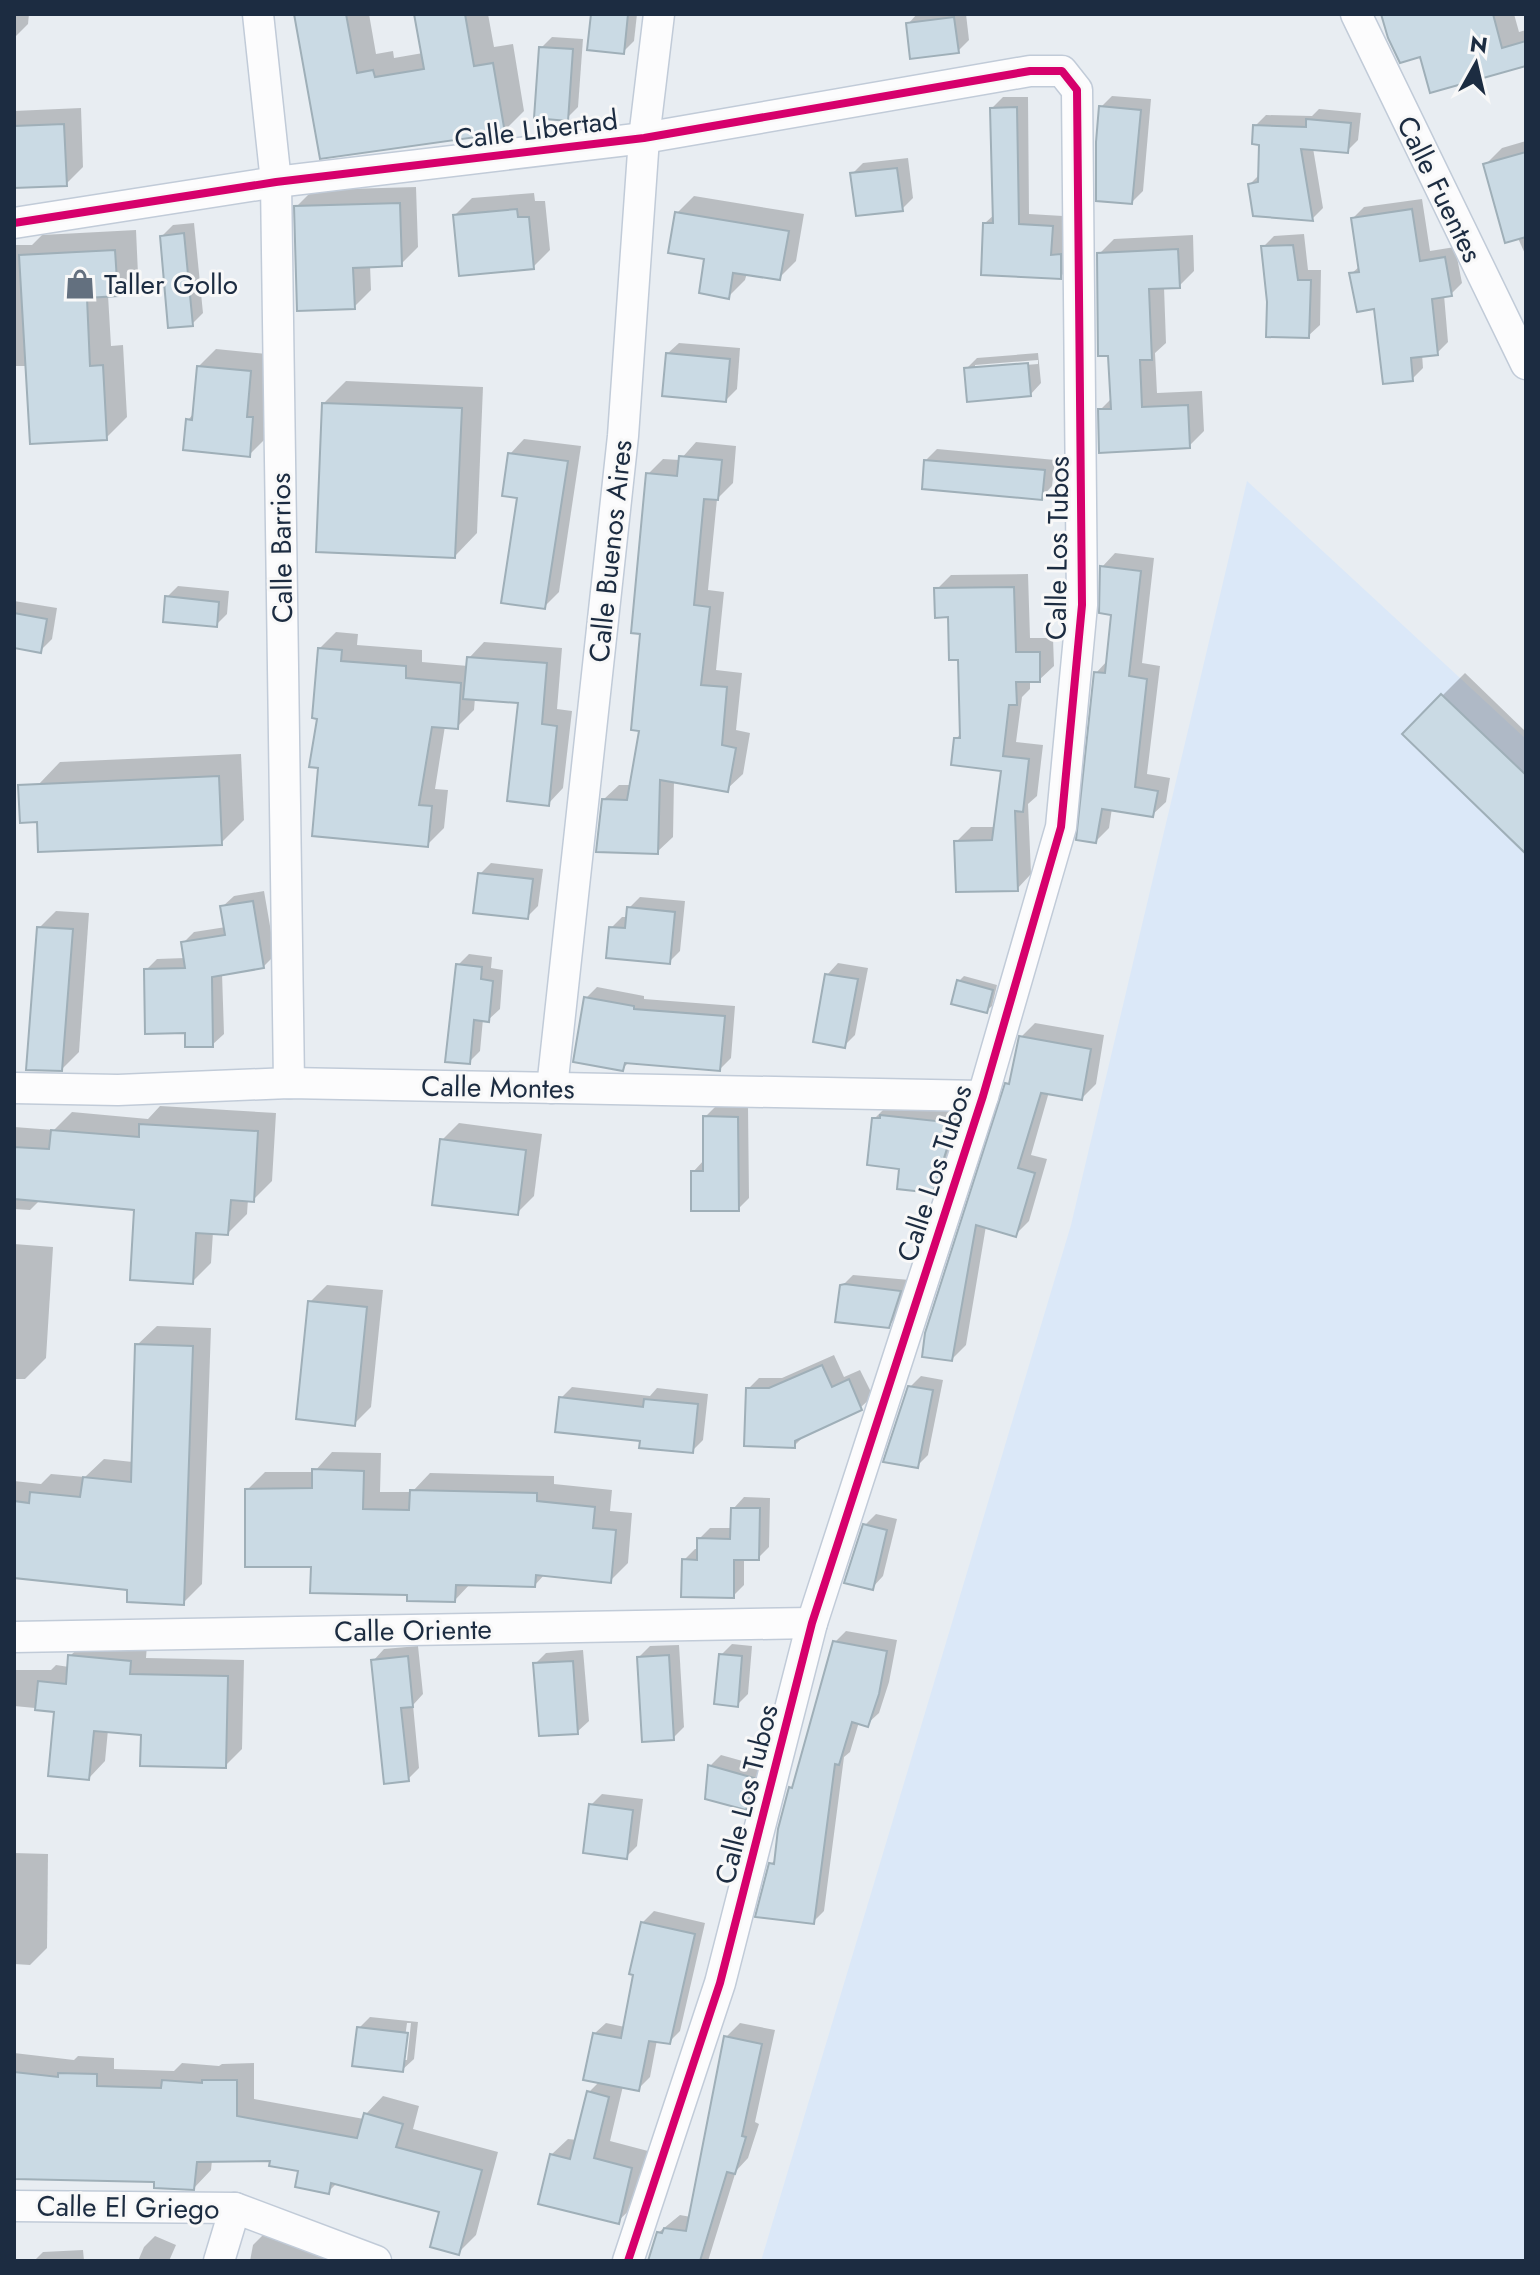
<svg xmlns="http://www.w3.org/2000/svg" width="1540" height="2275" viewBox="0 0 1540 2275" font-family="Jost,sans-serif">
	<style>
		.built { fill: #dbe8f8 }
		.shadow { fill: #0003; fill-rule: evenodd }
		.building { fill: #cadae4; stroke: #9fafb8; stroke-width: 2 }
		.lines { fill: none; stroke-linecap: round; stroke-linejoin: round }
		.street-casing { stroke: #c1cbd8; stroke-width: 33 }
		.street { stroke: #fcfcfd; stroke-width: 30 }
		.cycleway-casing { stroke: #f8f8f8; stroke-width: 13 }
		.cycleway { stroke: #d6006c; stroke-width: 8 }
		.labels { text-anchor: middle; stroke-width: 6; stroke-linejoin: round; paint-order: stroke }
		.street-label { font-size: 28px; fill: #1c2c41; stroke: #f8f8f8 }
		.poi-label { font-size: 28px; fill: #1c2c41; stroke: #f8f8f8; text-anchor: start }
	</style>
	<rect width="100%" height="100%" fill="#e8edf2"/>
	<polygon class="built" points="1247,481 1526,739 1526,2261 761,2261 1071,1225"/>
	<g class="shadow">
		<polygon points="14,14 29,14 28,24 14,38"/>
		<polygon points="296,14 369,14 376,54 393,51 394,58 423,53 416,14 488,14 494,47 513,44 524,111 504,131 322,156"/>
		<polygon points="593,14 637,14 634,41 623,52"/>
		<polygon points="917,14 966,14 969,40 958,51 908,24"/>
		<polygon points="1383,14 1514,14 1519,32 1526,30 1526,64 1421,55"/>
		<polygon points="552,37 583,39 578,107 567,118 541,48"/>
		<polygon points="1112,96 1151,99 1143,191 1132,202 1101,107"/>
		<polygon points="1003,97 1028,97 1029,214 1063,216 1062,244 1071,244 1071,266 1060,277 985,223 995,214 992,108"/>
		<polygon points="81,108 83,167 66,184 14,186 14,111"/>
		<polygon points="1319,109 1361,113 1358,140 1347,151 1313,148 1323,208 1312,219 1250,184 1260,174 1261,143 1255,126 1266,115 1312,116"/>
		<polygon points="1526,141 1526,256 1485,165 1502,148"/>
		<polygon points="908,158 913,198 902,209 852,174 863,163"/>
		<polygon points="416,187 418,247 401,264 370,265 371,290 354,307 296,207 313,190"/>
		<polygon points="534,193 535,201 545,201 550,250 533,267 455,215 472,198"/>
		<polygon points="694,196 804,214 796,261 779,278 747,273 745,280 728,297 707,257 677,213"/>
		<polygon points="1422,199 1430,251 1455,247 1462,283 1451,294 1444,295 1448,342 1437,353 1422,354 1423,368 1412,379 1376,307 1351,274 1360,266 1353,218 1364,207"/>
		<polygon points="194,223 203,313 192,324 162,236 173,225"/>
		<polygon points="136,230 138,274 118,295 108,295 111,346 123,345 127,417 106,438 27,366 14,366 14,245 32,245 42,235"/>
		<polygon points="1304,234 1308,270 1321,270 1320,325 1308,336 1269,302 1263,247 1274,236"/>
		<polygon points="1193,235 1194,271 1179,286 1164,287 1166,343 1155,353 1157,393 1202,391 1204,431 1189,446 1100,410 1112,398 1099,254 1114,239"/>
		<polygon points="679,343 740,348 737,389 726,400 667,354"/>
		<polygon points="216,349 267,354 263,400 269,401 266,438 249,455 188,420 195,412 199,366"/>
		<path d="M1038,353l3,30 -11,12 -64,-26 11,-11zM1038,360v4l-63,5v-4z"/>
		<polygon points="346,381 483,387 477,533 455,556 324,403"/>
		<polygon points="524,439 581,446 559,592 544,607 510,454"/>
		<polygon points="696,442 736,446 733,483 717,499 708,590 724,592 716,670 742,673 736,730 750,733 743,774 727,789 674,780 673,837 657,852 603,800 619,785 632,785 642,729 642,633 648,474 663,459 680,460"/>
		<polygon points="937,449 1055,460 1052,486 1041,498 926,460"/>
		<polygon points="1115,553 1154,558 1142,663 1160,666 1147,774 1170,778 1166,802 1152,815 1112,808 1109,828 1096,841 1096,673 1108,660 1113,613 1102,567"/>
		<polygon points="1028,574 1030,638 1053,638 1054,666 1039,680 1030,680 1030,689 1022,697 1016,742 1043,745 1037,796 1028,804 1031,874 1017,889 956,842 971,827 996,827 1003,770 956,739 961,733 960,658 950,615 937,589 951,575"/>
		<polygon points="178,586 229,591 227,614 216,625 167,597"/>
		<polygon points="14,601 57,608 52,639 41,650 14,646"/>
		<polygon points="336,632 358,634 357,645 422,650 422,662 468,666 469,658 484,642 562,648 557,709 572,711 563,788 548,804 520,701 475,698 474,710 457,727 445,726 435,789 448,790 444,828 427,845 320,766 319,649"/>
		<polygon points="1465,673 1526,732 1526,851 1404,734"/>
		<polygon points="241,754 244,820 221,843 38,785 60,762"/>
		<polygon points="491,863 543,869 538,906 527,917 480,874"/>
		<polygon points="264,891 275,955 264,966 222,973 224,1034 212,1045 187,1031 146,970 157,959 185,958 183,943 194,932 226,927 222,907 234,896"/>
		<polygon points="640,897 685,901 680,951 669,962 611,928 622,917 628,917 629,908"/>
		<polygon points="56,911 89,913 79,1052 62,1069 39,928"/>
		<polygon points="469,954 492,957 491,968 503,970 500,1009 488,1020 483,1019 480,1051 469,1062 458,965"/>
		<polygon points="838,963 868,968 855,1035 844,1046 827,975"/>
		<polygon points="964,976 997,985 992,1006 986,1011 959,981"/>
		<polygon points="597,987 644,996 644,999 735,1006 731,1058 720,1069 630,1061 622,1069 586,998"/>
		<polygon points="1035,1023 1104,1035 1096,1084 1082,1098 1049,1092 1031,1155 1047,1159 1029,1221 1015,1235 986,1226 966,1345 952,1359 924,1355 1007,1084 1012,1080 1021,1037"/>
		<polygon points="891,1102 971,1107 949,1173 932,1191 901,1167 874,1119"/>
		<polygon points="160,1106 276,1113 272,1181 253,1200 248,1199 247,1214 228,1233 213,1232 211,1263 192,1282 136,1209 40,1200 30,1210 14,1209 14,1127 54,1130 72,1112 148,1119"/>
		<polygon points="716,1106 748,1106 749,1198 738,1209 693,1172 705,1159 705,1117"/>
		<polygon points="459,1123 542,1134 534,1196 517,1213 442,1140"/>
		<polygon points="14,1244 53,1247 46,1358 25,1379 14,1379"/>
		<polygon points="853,1275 910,1280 899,1315 888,1326 842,1286"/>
		<polygon points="327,1285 383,1290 371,1407 354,1424 310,1302"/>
		<polygon points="157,1326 211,1328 202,1584 183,1603 129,1588 14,1576 14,1481 41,1484 51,1474 85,1477 104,1459 133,1462 137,1345"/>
		<polygon points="834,1355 844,1377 860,1370 873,1396 861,1407 806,1434 794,1446 748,1389 759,1378 782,1378"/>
		<polygon points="921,1376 943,1380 928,1455 917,1466 910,1387"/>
		<polygon points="572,1387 650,1396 657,1388 708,1394 703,1440 692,1451 642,1439 561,1398"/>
		<polygon points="332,1452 381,1453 380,1492 412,1492 430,1473 554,1476 554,1484 612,1490 610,1511 632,1513 628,1563 610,1581 545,1574 535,1585 471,1583 455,1600 410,1593 313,1565 247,1490 265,1472 314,1472"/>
		<polygon points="744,1497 770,1498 769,1547 758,1558 744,1558 744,1585 733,1596 684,1560 695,1549 699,1549 699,1539 710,1528 732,1528 733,1509"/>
		<polygon points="876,1514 897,1519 883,1576 872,1588 865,1525"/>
		<polygon points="846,1631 897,1640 889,1682 879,1713 867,1724 859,1722 850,1752 844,1757 824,1911 813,1922 771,1864 776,1859 790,1788 796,1783 835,1642"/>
		<polygon points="87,1640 147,1645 146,1658 244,1660 242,1749 225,1766 143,1733 108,1730 105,1761 89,1778 56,1710 14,1706 14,1670 51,1670 56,1665 69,1667 70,1656"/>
		<polygon points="732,1644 752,1646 748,1694 737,1705 721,1655"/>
		<polygon points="679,1645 684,1727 673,1738 639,1657 650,1646"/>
		<polygon points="418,1646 423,1694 413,1705 419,1768 408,1779 373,1661 384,1649"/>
		<polygon points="583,1650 589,1721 577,1732 535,1664 546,1653"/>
		<polygon points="721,1755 764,1767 756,1797 745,1808 710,1766"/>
		<polygon points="602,1794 643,1799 637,1846 626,1857 591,1805"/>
		<polygon points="14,1853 48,1854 47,1948 30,1965 14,1964"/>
		<polygon points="654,1911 705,1923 680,2031 669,2042 657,2040 650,2077 639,2088 623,2086 610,2141 648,2151 635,2205 618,2221 551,2155 568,2139 577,2140 589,2092 600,2081 594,2034 606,2023 625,2027 643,1922"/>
		<path d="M370,2017l48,5 -4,37 -12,11 -43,-42zM407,2023h4l-4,37h-5z"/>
		<polygon points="740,2023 775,2030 755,2122 759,2124 748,2158 736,2171 708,2261 650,2261 658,2233 680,2215 691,2217 726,2037"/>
		<polygon points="14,2053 74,2060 78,2056 114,2058 114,2069 174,2071 182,2063 219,2066 222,2064 254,2063 254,2099 364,2119 366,2114 383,2096 419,2106 413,2129 498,2152 476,2235 459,2252 442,2210 337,2183 328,2192 300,2170 273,2159 212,2160 211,2170 194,2188 14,2160"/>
		<polygon points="264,2234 329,2248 327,2261 250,2261 253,2245"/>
		<polygon points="155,2236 176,2245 169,2261 138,2261 144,2247"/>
		<polygon points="83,2250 84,2261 34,2261 43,2252"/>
	</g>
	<g class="building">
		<polygon points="294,14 346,14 357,73 373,70 375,77 424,69 414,14 465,14 474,66 493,63 505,133 320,159"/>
		<polygon points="591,14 628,14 624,54 587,50"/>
		<polygon points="1381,14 1493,14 1502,48 1526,41 1526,66 1430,93 1420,57 1400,63 1388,38"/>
		<polygon points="954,17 959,53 910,59 906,23"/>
		<polygon points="539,47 573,49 568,121 534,118"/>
		<polygon points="1099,106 1141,110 1132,204 1096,201 1096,142"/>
		<polygon points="1017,107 1019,224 1053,226 1051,255 1061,254 1061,279 981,275 983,223 993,223 990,108"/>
		<polygon points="1306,119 1351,123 1348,153 1301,149 1313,221 1253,216 1248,184 1258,182 1259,145 1252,144 1253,125 1306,127"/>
		<polygon points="64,124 67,186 14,188 14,126"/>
		<polygon points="1526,152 1526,237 1505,243 1483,164"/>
		<polygon points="897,168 903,211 856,216 850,173"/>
		<polygon points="400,203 402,266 353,268 355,309 297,311 294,206"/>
		<polygon points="517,209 518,217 529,217 534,269 459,276 453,215"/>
		<polygon points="1412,209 1420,261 1445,257 1452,296 1432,299 1438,355 1411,358 1413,381 1383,384 1374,309 1357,312 1349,273 1359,272 1351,218"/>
		<polygon points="675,212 789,231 780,280 733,273 729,299 699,293 704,259 668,253"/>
		<polygon points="184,233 193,326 168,328 160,236"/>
		<polygon points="1293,245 1298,280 1311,280 1309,338 1266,337 1267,302 1261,246"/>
		<polygon points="1178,249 1180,288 1149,289 1152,360 1140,360 1142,407 1188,405 1190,448 1099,453 1098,409 1111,409 1108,356 1098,356 1097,253"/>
		<polygon points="115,250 118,296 87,298 90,366 103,365 107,440 30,444 19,255"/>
		<polygon points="666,353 730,359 726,402 662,396"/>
		<polygon points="1028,363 1031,396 967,402 964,368"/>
		<polygon points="197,366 251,371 247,417 253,417 250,457 183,450 186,419 192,420"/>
		<polygon points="322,403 462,408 455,558 316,552"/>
		<polygon points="508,453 568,461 545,609 501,603 517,498 502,496"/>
		<polygon points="679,456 722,460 718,500 704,499 694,605 710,607 701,685 727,687 722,745 736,748 728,792 660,780 658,854 596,852 602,799 627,800 639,731 631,730 640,634 631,633 646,473 677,476"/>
		<polygon points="924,460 1045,470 1042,500 922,489"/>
		<polygon points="1100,566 1141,571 1129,676 1147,679 1135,787 1158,791 1153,817 1102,809 1096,843 1076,840 1094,672 1105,673 1111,615 1099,613"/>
		<polygon points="1014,587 1016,652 1040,652 1040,682 1016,682 1017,705 1009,705 1003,756 1029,759 1023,812 1015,811 1018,891 956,892 954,841 992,840 1001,771 951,765 954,738 960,738 958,660 949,660 948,617 935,618 934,588"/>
		<polygon points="165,596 219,602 217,627 163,622"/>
		<polygon points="14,613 47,619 41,653 14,648"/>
		<polygon points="318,648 342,650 341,661 406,666 406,678 461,683 458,729 432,727 419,805 432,806 428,847 312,836 318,768 309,767 317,719 312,718"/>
		<polygon points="467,657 547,663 542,724 557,726 549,806 507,801 518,703 463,699"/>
		<polygon points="1441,694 1526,775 1526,854 1402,734"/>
		<polygon points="219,776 222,845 38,852 37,822 20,823 18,785"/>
		<polygon points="478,873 533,879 528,919 473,913"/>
		<polygon points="253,901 264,968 212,977 213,1047 185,1047 185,1033 145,1034 144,969 185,968 181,942 225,935 220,906"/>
		<polygon points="627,907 675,912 670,964 606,958 609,927 625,928"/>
		<polygon points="37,927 73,929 62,1071 26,1070"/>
		<polygon points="456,964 482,967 481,979 493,981 489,1022 474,1020 470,1064 445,1062"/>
		<polygon points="825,974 858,979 845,1048 813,1042"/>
		<polygon points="957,980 993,990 987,1013 951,1004"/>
		<polygon points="584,997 634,1006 634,1009 725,1016 720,1071 625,1063 623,1071 573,1062"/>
		<polygon points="1019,1036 1091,1049 1082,1100 1041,1093 1018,1168 1035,1173 1016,1237 976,1225 952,1361 922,1357 925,1333 1005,1083 1009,1084"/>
		<polygon points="880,1115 955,1123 933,1193 897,1189 899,1169 867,1165 872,1118 880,1118"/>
		<polygon points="703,1116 738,1117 739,1211 691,1211 691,1171 703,1171"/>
		<polygon points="139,1124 258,1131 254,1202 231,1200 228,1235 196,1233 193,1284 130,1280 134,1210 14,1199 14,1147 49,1149 51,1130 139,1137"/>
		<polygon points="440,1139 526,1150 518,1215 432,1205"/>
		<polygon points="845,1284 901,1291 889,1328 835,1322 840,1285"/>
		<polygon points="308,1301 367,1307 355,1426 296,1419"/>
		<polygon points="135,1344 193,1346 184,1605 127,1602 127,1590 14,1578 14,1501 29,1503 30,1492 80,1497 83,1477 131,1482"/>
		<polygon points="822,1365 832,1387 849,1379 862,1410 795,1441 795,1448 744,1446 746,1388 769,1388"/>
		<polygon points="908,1386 933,1390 918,1468 883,1462"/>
		<polygon points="559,1397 643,1407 644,1399 698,1404 693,1453 639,1448 640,1441 555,1432"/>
		<polygon points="312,1469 364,1471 363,1509 409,1510 410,1490 537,1493 537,1501 595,1507 593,1528 616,1530 611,1583 536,1575 535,1587 456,1585 455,1602 407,1601 407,1595 310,1593 311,1567 245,1567 245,1489 312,1488"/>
		<polygon points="731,1508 760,1508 759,1560 734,1560 734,1598 681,1597 682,1559 697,1560 697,1538 730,1539"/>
		<polygon points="863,1524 887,1530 873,1590 844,1583"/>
		<polygon points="833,1641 887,1651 879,1694 868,1727 852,1722 839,1765 835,1764 814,1924 755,1917 769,1863 774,1864 778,1829 789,1787 792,1788"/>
		<polygon points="719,1654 742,1656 738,1707 714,1704"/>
		<polygon points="68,1655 131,1661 130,1674 228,1676 226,1768 140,1766 141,1735 94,1731 89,1780 48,1776 54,1712 35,1710 38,1681 66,1684"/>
		<polygon points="669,1655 674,1740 642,1742 637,1657"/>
		<polygon points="408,1656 413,1707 401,1708 409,1781 384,1784 371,1660"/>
		<polygon points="573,1661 578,1734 539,1736 533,1663"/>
		<polygon points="708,1765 754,1778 746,1810 705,1799"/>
		<polygon points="589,1804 633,1810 627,1859 583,1853"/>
		<polygon points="641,1922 695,1934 670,2044 649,2041 639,2091 583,2080 593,2033 621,2038 633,1975 629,1974"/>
		<polygon points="357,2027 408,2033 403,2072 352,2066"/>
		<polygon points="724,2036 762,2044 742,2136 746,2137 735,2174 727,2172 700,2261 648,2261 657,2232 662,2233 664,2228 686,2231"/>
		<polygon points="14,2072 58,2077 58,2073 97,2074 97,2086 161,2088 162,2080 202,2083 202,2080 237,2080 237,2116 357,2138 364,2113 403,2124 396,2147 482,2170 459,2255 430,2247 439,2212 331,2183 329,2194 295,2187 298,2171 269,2166 270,2161 197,2162 194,2190 154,2188 154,2182 14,2179"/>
		<polygon points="587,2091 609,2097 594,2158 632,2168 619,2224 538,2204 550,2154 570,2159"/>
	</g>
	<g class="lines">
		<g class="street-casing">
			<g id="street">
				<polyline points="258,14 276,182 289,1083"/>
				<polyline points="1356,14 1526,364"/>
				<polyline points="14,223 276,182 644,138 1030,71 1062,71 1077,90 1082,605 1061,827 983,1096 812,1623 720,1983 628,2261"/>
				<polyline points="14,1088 118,1090 289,1083 983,1096"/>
				<polyline points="552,1088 623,436 644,138 659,14"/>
				<polyline points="14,1637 812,1623"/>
				<polyline points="14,2206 235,2208 376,2261"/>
				<polyline points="219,2261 235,2208"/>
			</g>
		</g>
		<use href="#street" class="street"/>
		<g class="cycleway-casing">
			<polyline id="cycleway" points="14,223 276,182 644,138 1030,71 1062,71 1077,90 1082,605 1061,827 983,1096 812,1623 720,1983 628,2261"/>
		</g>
		<use href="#cycleway" class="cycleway"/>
	</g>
	<defs>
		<g id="shop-bare" transform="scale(2.4)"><path d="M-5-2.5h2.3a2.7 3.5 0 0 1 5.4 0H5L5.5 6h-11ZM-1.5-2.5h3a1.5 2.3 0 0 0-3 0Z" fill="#63707f" stroke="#f8f8f8" stroke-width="2.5" paint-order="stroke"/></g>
	</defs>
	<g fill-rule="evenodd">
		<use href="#shop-bare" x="80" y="284"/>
	</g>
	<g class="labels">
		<g class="street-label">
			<text transform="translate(536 129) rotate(-7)" y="10">Calle Libertad</text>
			<text transform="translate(1440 189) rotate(64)" y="10">Calle Fuentes</text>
			<text transform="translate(281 548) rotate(-91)" y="10">Calle Barrios</text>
			<text transform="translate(1057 548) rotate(-89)" y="10">Calle Los Tubos</text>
			<text transform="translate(610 551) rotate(-84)" y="10">Calle Buenos Aires</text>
			<text transform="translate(498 1087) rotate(1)" y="10">Calle Montes</text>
			<text transform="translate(934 1173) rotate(-72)" y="10">Calle Los Tubos</text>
			<text transform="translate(413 1630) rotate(-1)" y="10">Calle Oriente</text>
			<text transform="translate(746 1794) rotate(-76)" y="10">Calle Los Tubos</text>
			<text transform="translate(128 2207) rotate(1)" y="10">Calle El Griego</text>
		</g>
		<g class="poi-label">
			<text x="104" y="294">Taller Gollo</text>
		</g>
	</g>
	<rect width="1540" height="2275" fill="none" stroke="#1c2c41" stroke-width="32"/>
	<g transform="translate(1476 64) rotate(8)" stroke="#f8f8f8" stroke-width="6" paint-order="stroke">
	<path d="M0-6L14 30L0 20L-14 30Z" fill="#1c2c41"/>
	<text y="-12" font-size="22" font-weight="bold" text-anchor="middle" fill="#1c2c41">N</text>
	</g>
</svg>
